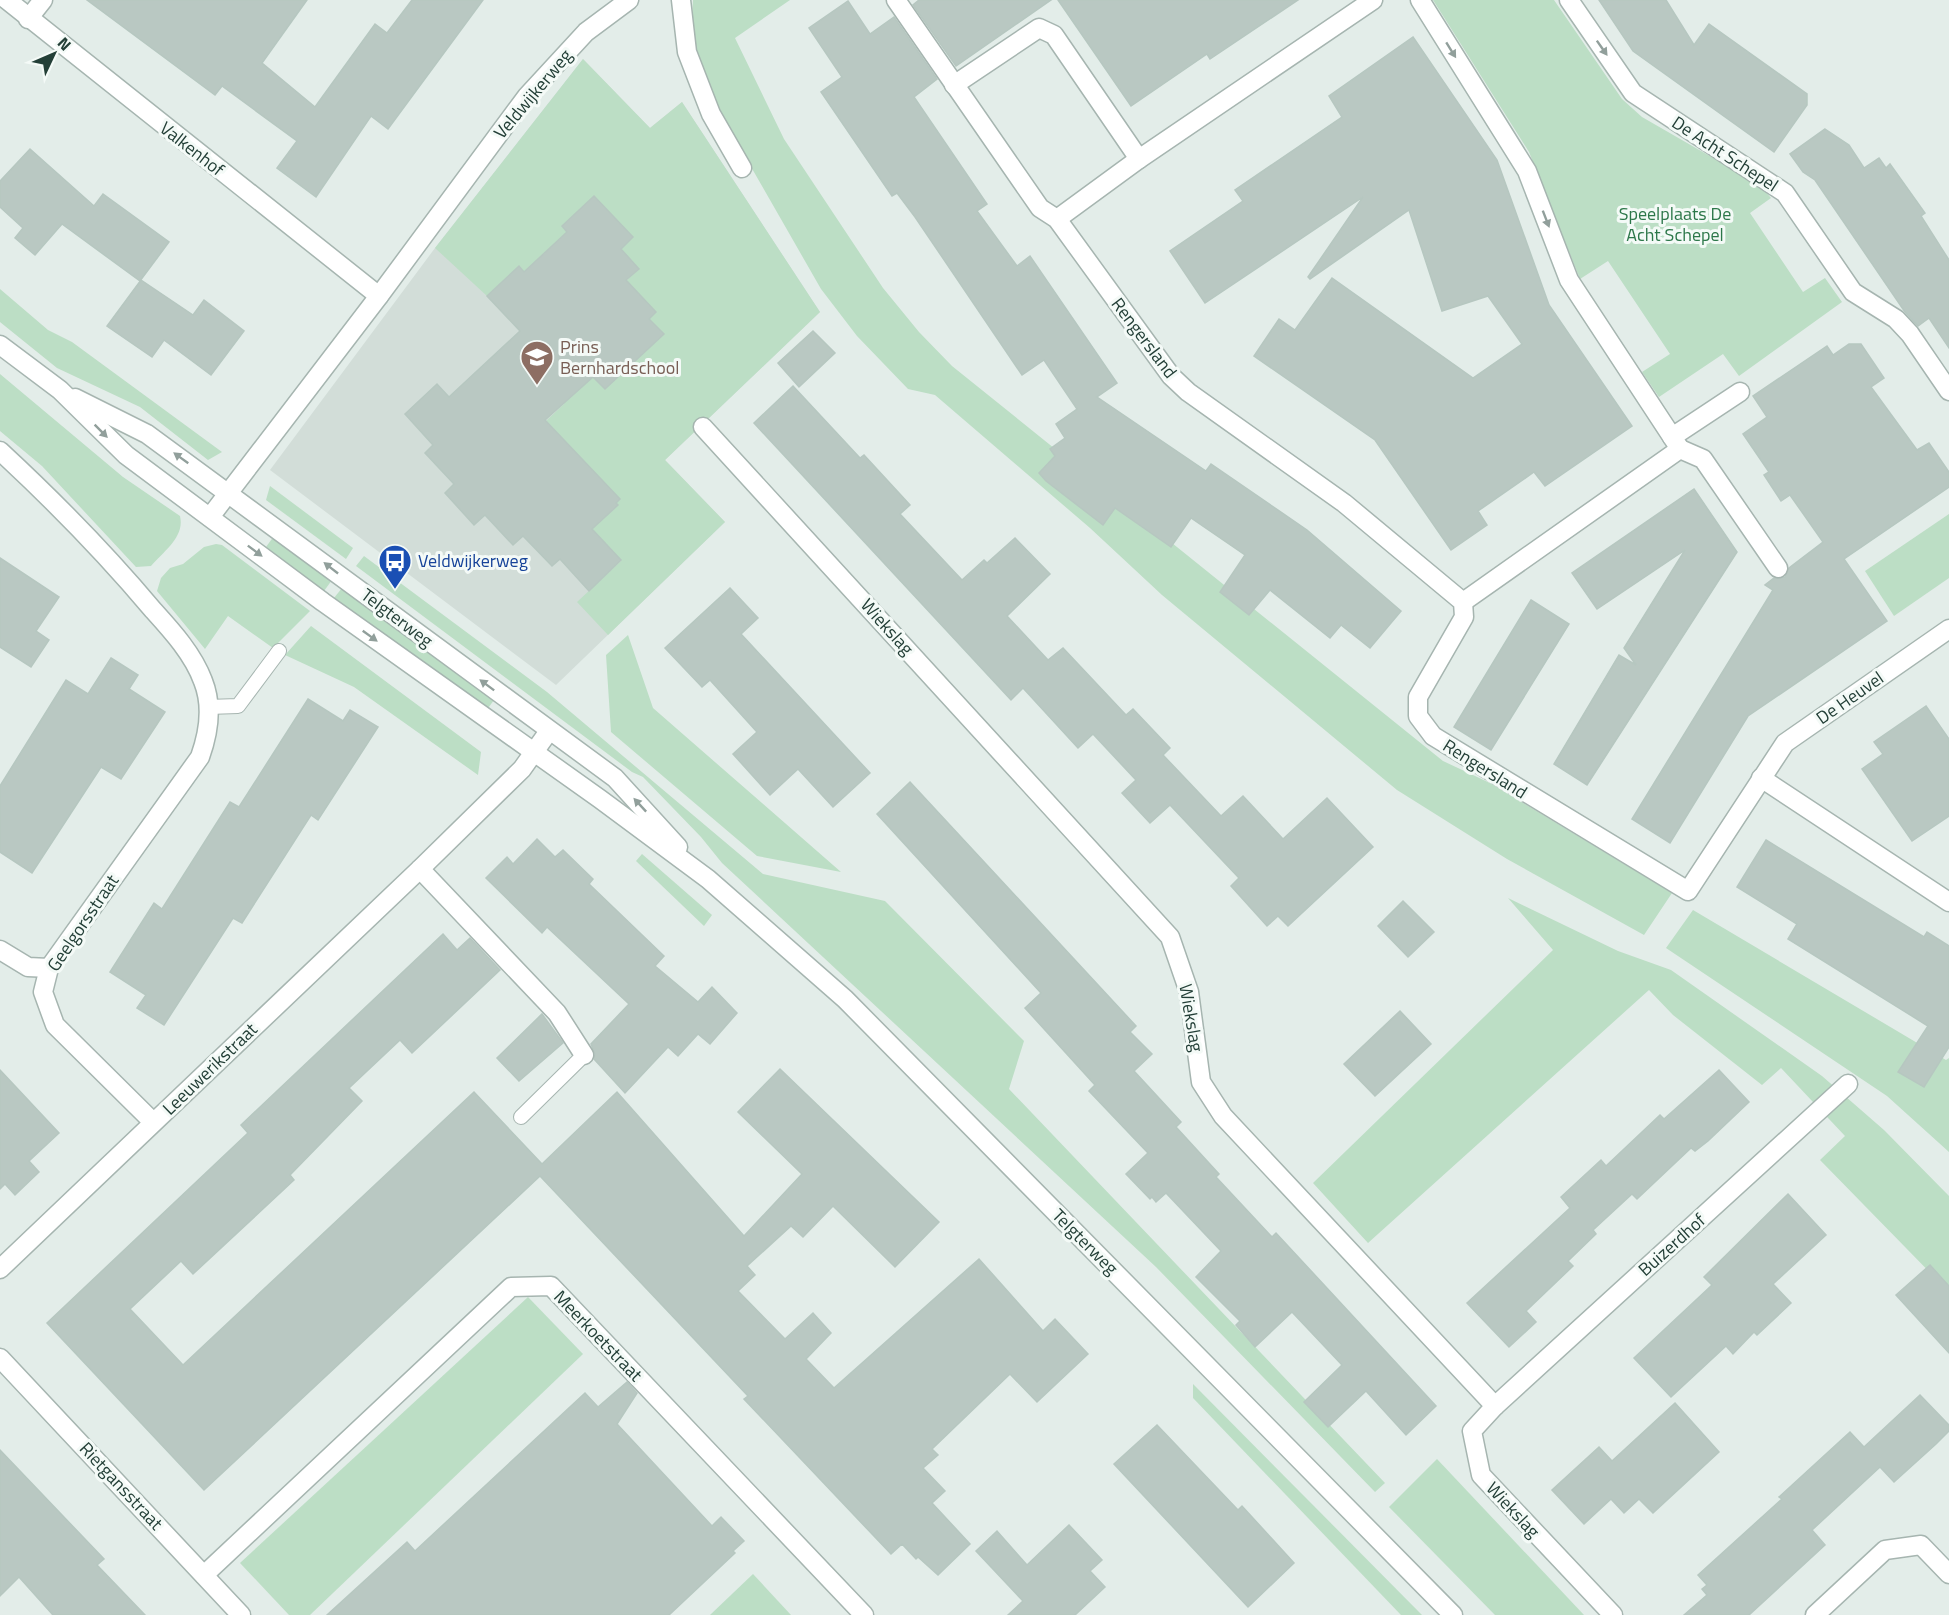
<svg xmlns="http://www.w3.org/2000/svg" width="1949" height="1615" viewBox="0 0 1949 1615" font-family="'Titillium Web',sans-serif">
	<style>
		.built { fill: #d2ddd8 }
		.green { fill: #bcdec5 }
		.building { fill: #b9c8c2; stroke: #b6c7c0; stroke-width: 1.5 }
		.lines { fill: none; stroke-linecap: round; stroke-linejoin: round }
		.service-casing { stroke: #a6b5b0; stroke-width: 16 }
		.pedestrian-casing { stroke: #a6b5b0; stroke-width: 21 }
		.minor-casing { stroke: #a6b5b0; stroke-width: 21 }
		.tertiary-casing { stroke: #a6b5b0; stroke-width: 21 }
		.service { stroke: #fff; stroke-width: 14 }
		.pedestrian { stroke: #fff; stroke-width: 18 }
		.minor { stroke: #fff; stroke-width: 18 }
		.tertiary { stroke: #fff; stroke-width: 18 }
		.oneway { fill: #919f9b }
		.labels { text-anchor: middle; stroke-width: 6; stroke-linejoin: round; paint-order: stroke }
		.street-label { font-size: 18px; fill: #233f37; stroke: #f4faf7 }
		.park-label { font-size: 18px; fill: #2c7749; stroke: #f4faf7 }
		.education-label { font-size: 18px; fill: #785e54; stroke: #f4faf7; text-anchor: start }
		.transit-label { font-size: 18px; fill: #164399; stroke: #f4faf7; text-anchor: start }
	</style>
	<rect width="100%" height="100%" fill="#e3ede9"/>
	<polygon class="built" points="583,59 650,128 682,102 820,312 665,460 725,522 556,685 270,470 435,248"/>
	<g class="green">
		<polygon points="693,0 790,0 735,38 784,139 883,288 919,332 952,366 1443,761 1490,783 1672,893 1644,935 1507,859 1397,790 1162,595 1090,528 935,395 908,389 857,336 821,289 707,90 691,38"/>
		<polygon points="1433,0 1554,0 1622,99 1642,117 1760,185 1771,198 1750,213 1803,292 1825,278 1842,302 1739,376 1723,354 1659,397 1642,372 1670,354 1608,261 1580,279 1529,152"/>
		<polygon points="583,59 650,128 682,102 820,312 665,460 725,522 608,635 577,602 621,561 592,529 618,505 603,490 606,485 546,421 564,404 557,397 586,370 605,389 649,319 626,281 639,269 621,249 632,237 567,232 524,272 519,267 487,296 435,248"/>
		<polygon points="0,289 48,330 72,342 222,452 208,460 140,407 57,368 0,322"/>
		<path d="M0,374l123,103 57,39c5,21 -16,35 -29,50l-15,1 -94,-101 -42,-35z"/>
		<polygon points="270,486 353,548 346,559 266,500"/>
		<polygon points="1949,514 1949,578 1894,616 1865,571"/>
		<polygon points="274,536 332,580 324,591 266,547"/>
		<polygon points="216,544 222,545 310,611 273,648 228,616 205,649 157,591 161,578 170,568 183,564 204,547"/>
		<polygon points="364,556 547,692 763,874 885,901 1024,1041 1009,1089 1385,1483 1375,1492 1156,1267 722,863 701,837 643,777 632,772 356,566"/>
		<polygon points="342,588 494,700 486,711 334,598"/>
		<polygon points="311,626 481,752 478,775 354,687 285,655"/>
		<polygon points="628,635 653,708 841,872 757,856 611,732 606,655"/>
		<polygon points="642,854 712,915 704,926 636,861"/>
		<polygon points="1508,898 1618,951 1671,970 1822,1076 1884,1130 1949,1196 1949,1292 1820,1160 1845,1136 1781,1068 1762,1085 1673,1015 1649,990 1368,1243 1313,1183 1553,950"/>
		<polygon points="1693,910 1946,1060 1949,1058 1949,1152 1887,1096 1666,948"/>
		<polygon points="528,1297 583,1354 310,1615 289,1615 240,1563"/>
		<polygon points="1193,1384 1422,1615 1401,1615 1193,1398"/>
		<polygon points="1437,1459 1584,1615 1495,1615 1389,1507"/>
		<polygon points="753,1574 791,1615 710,1615"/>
	</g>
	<g class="building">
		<polygon points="87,0 307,0 262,63 315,107 375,24 387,33 412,0 483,0 388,129 371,116 316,197 277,168 297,141 222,86 215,95"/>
		<polygon points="919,0 1051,0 956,66 913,5"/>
		<polygon points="1058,0 1298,0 1210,59 1207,54 1131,106"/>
		<polygon points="1599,0 1666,0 1694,45 1709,24 1807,94 1807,105 1774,152 1633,51"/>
		<polygon points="848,1 870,34 894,17 937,79 914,97 987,204 977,211 1017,266 1030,256 1117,383 1097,397 1206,471 1211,464 1307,530 1401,611 1370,648 1341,625 1330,638 1270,590 1249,615 1220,592 1245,555 1191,518 1171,547 1115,508 1103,525 1046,481 1039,473 1055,456 1050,449 1065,438 1056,424 1077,409 1044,360 1022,375 915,217 897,193 892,196 821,92 842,77 809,28"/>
		<polygon points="1413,37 1497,160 1549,305 1632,426 1545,486 1534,472 1478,511 1487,525 1451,550 1375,440 1254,356 1279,319 1295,330 1332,278 1473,378 1522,344 1488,296 1442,311 1409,210 1310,279 1308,277 1363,197 1205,303 1170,251 1243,201 1235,190 1342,117 1329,96"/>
		<polygon points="1825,129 1849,145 1864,168 1879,158 1886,168 1890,164 1925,213 1921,216 1949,260 1949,348 1929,318 1918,326 1905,312 1815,180 1803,172 1790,154"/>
		<polygon points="30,149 94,206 103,194 169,242 140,281 62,224 35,255 15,238 23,228 0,207 0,181"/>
		<polygon points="594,196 633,237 621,249 639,269 626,280 656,312 649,319 664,334 605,389 593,377 545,420 620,499 616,503 618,505 592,529 621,560 589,591 560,559 552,566 523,536 513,545 485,515 474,525 445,493 454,484 425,453 433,445 405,414 437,384 449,397 520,331 487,296 519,266 524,272 567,232 562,226"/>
		<polygon points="141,280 193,315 204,300 244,331 211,375 164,340 152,357 107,326"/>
		<polygon points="813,331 835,353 799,387 778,363"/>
		<polygon points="1849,344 1861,344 1884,378 1871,387 1917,450 1929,443 1949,472 1949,487 1844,559 1887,621 1748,716 1670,843 1632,819 1773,590 1765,585 1774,578 1785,577 1789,568 1823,542 1790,495 1781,501 1764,475 1769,472 1743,434 1767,417 1753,396 1827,346 1833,355"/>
		<polygon points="793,386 860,458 864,455 910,505 900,514 962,580 984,560 987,563 1015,538 1050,574 1007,616 1048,660 1063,648 1126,715 1133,709 1170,748 1163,755 1221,816 1243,796 1283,839 1327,798 1373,847 1288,926 1278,916 1267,926 1231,886 1239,878 1170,805 1150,823 1122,793 1136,780 1093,734 1078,748 1023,688 1011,700 754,423"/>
		<polygon points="1694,489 1737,552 1587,785 1554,764 1619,655 1636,665 1624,648 1685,550 1597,609 1572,573"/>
		<polygon points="0,558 59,597 36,631 49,640 31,667 0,647"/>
		<polygon points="730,588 758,618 741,634 870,773 833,807 798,769 770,795 733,754 757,732 710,680 702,687 665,648"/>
		<polygon points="1531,600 1569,624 1491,750 1454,727"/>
		<polygon points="111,658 138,675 129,689 165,712 121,779 101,767 32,873 0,852 0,786 66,680 88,694"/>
		<polygon points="308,699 343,721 350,710 378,727 318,820 311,815 242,923 233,918 164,1025 137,1008 146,995 110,972 154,903 162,909 230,802 239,807"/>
		<polygon points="1926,706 1949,739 1949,816 1912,841 1862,769 1883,754 1874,742"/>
		<polygon points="910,782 1136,1026 1130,1032 1152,1054 1134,1071 1181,1122 1176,1127 1219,1174 1216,1177 1272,1237 1276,1233 1436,1406 1406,1435 1366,1391 1328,1427 1304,1402 1342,1365 1292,1312 1255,1347 1236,1325 1240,1321 1196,1277 1221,1251 1166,1193 1156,1202 1152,1197 1150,1199 1126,1174 1148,1153 1089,1091 1095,1085 1025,1008 1041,993 877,814"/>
		<polygon points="537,839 555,857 563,850 593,879 589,884 664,956 655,966 698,1002 712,987 737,1013 710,1044 698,1034 678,1056 668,1047 625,1093 594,1059 595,1054 591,1044 629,1004 547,927 542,933 486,878 507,857 513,864"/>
		<polygon points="1766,840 1924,937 1927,932 1949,946 1949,1047 1924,1087 1898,1072 1928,1026 1788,939 1797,924 1737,887"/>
		<polygon points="1403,901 1434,932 1408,957 1378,926"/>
		<polygon points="443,934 457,950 470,938 500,970 412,1053 400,1040 349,1088 362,1101 290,1175 294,1180 193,1274 181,1261 130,1309 183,1365 474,1092 542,1164 617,1092 744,1236 802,1174 738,1112 780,1069 939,1222 895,1267 833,1206 803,1237 791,1226 747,1266 755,1275 738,1291 785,1339 813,1313 831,1333 806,1359 834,1388 979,1259 1043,1331 1055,1319 1088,1354 1037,1402 1010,1374 932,1449 938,1455 923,1468 945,1491 932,1503 970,1544 938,1575 918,1557 916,1559 902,1544 891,1554 744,1399 748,1396 540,1176 204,1490 47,1323 248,1133 241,1125"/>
		<polygon points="1400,1011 1431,1044 1375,1096 1344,1064"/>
		<polygon points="542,1014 563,1043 519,1081 497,1058"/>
		<polygon points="0,1070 59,1133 29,1161 39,1172 15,1195 5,1184 0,1189"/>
		<polygon points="1719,1070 1749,1102 1708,1141 1695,1151 1691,1148 1637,1199 1632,1194 1593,1230 1596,1234 1568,1261 1573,1266 1526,1311 1536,1322 1509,1347 1467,1303 1570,1208 1561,1197 1601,1160 1606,1166 1660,1115 1664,1119"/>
		<polygon points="1788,1194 1826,1235 1773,1284 1791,1303 1757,1335 1754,1332 1733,1354 1726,1346 1671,1397 1634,1358 1712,1285 1704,1277"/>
		<polygon points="1930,1265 1949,1286 1949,1353 1896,1295"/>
		<polygon points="627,1382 637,1393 617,1424 712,1526 721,1517 744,1541 733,1551 735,1553 669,1615 327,1615 407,1542 415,1551 585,1393 598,1407"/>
		<polygon points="1920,1395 1949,1425 1949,1431 1936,1444 1894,1482 1880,1467 1812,1530 1825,1545 1749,1615 1684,1615 1707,1595 1702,1589 1707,1585 1698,1575 1782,1499 1779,1497 1850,1432 1864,1447"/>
		<polygon points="1675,1403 1719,1452 1653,1513 1639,1499 1624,1513 1611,1499 1584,1524 1552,1490 1599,1447 1612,1461"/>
		<polygon points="1157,1425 1238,1510 1242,1506 1294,1563 1248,1607 1114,1464"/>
		<polygon points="0,1450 104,1559 97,1565 145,1615 53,1615 19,1577 0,1596"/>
		<polygon points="1069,1525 1102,1560 1090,1571 1105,1587 1075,1615 1008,1615 1023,1601 976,1551 997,1531 1027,1565"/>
	</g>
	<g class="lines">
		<g class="service-casing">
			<g id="service">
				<polyline points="208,707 238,706 279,651"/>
				<polyline points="521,1117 584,1055"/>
			</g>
		</g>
		<g class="pedestrian-casing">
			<polyline id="pedestrian" points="0,950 28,967 49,968"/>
		</g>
		<g class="minor-casing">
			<g id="minor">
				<polyline points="7,0 379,296"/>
				<polyline points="681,0 687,52 711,114 742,168"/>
				<polyline points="896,0 1040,208 1057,219 1171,376 1188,392 1344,503 1463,602 1464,617 1418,697 1418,716 1433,736 1688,891 1785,743 1949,629"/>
				<polyline points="1420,0 1527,171 1569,280 1680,449"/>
				<polyline points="1569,0 1633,93 1785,193 1853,292 1896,319 1910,334 1949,391"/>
				<polyline points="28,19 43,0"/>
				<polyline points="954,85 1039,28 1054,35 1139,159"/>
				<polyline points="1057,219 1139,159 1373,0"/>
				<polyline points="703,427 1170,937 1189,992 1201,1082 1223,1116 1495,1406 1472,1431 1481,1475 1613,1615"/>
				<polyline points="1672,437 1740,392"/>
				<path d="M0,451c54,50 106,103 153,159 19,21 40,44 50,71 10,25 6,51 -3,76l-151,211 -6,24 12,33 98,97"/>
				<polyline points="210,517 379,296 527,96 586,32 629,0"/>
				<polyline points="1463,602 1680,449 1703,459 1778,568"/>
				<polyline points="1761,778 1949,902"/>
				<polyline points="420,869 557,1013 584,1055"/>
				<polyline points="0,1269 420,869 522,769 549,731"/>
				<polyline points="0,1358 241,1615"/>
				<polyline points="1495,1406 1848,1084"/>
				<polyline points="204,1575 511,1287 551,1286 864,1615"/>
				<polyline points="1815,1615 1885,1550 1921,1545 1949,1574"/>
			</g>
		</g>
		<g class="tertiary-casing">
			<g id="tertiary">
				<polyline points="0,345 60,390 126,455 323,602 600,799 708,879 845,999 1453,1615"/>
				<polyline points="75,398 147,434 615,778 678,847"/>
			</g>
		</g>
		<use href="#service" class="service"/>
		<use href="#pedestrian" class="pedestrian"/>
		<use href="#minor" class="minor"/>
		<use href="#tertiary" class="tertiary"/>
	</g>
	<defs><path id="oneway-solid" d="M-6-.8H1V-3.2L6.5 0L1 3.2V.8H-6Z" transform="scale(1.5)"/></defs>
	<g class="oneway">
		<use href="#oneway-solid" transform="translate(1602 48) rotate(55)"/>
		<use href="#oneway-solid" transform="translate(1451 50) rotate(58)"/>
		<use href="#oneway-solid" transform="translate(1546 219) rotate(69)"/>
		<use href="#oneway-solid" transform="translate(101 431) rotate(45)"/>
		<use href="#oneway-solid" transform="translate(181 458) rotate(-144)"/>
		<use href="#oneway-solid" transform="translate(255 551) rotate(37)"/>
		<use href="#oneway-solid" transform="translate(331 568) rotate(-142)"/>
		<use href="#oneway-solid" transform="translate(370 636) rotate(36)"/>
		<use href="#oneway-solid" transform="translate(487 685) rotate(-143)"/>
		<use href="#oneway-solid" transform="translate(640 805) rotate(-133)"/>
	</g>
	<defs>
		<g id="school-pin" transform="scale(1.725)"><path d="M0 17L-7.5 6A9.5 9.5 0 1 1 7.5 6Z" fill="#8d6e63" stroke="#f4faf7"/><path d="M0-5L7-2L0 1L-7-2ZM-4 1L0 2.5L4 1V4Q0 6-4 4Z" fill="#fff"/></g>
		<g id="bus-pin" transform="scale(1.725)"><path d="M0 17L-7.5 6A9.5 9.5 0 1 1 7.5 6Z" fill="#1a4fb4" stroke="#f4faf7"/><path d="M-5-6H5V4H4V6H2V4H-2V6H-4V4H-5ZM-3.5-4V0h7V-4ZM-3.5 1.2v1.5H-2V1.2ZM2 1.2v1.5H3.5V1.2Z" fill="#fff"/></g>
	</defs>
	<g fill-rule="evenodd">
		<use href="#school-pin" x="537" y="357"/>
		<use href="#bus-pin" x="395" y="561"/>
	</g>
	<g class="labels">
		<g class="street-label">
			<text transform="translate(533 94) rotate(-50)" y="6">Veldwijkerweg</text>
			<text transform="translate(192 149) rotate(38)" y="6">Valkenhof</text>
			<text transform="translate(1725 154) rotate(33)" y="6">De Acht Schepel</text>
			<text transform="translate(1144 338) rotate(53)" y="6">Rengersland</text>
			<text transform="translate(397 618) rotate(37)" y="6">Telgterweg</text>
			<text transform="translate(887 627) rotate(48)" y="6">Wiekslag</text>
			<text transform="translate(1850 698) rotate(-35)" y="6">De Heuvel</text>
			<text transform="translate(1485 769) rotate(32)" y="6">Rengersland</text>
			<text transform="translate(83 923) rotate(-56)" y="6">Geelgorsstraat</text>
			<text transform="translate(1191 1018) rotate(80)" y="6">Wiekslag</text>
			<text transform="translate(210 1069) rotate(-44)" y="6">Leeuwerikstraat</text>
			<text transform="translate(1085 1242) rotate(45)" y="6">Telgterweg</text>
			<text transform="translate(1672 1245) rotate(-42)" y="6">Buizerdhof</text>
			<text transform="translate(598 1336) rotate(46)" y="6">Meerkoetstraat</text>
			<text transform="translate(121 1486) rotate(47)" y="6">Rietgansstraat</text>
			<text transform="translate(1513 1510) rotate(47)" y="6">Wiekslag</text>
		</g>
		<g class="park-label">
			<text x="1675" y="220">Speelplaats De<tspan x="1675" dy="21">Acht Schepel</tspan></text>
		</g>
		<g class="education-label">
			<text x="560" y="353">Prins<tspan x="560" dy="21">Bernhardschool</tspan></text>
		</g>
		<g class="transit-label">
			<text x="418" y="567">Veldwijkerweg</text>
		</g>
	</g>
	<g transform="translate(54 54) rotate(46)" stroke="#f4faf7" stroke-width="4.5" paint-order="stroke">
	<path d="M0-4.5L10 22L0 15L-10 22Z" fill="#233f37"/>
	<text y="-9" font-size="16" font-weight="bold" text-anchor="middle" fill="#233f37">N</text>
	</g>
</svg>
